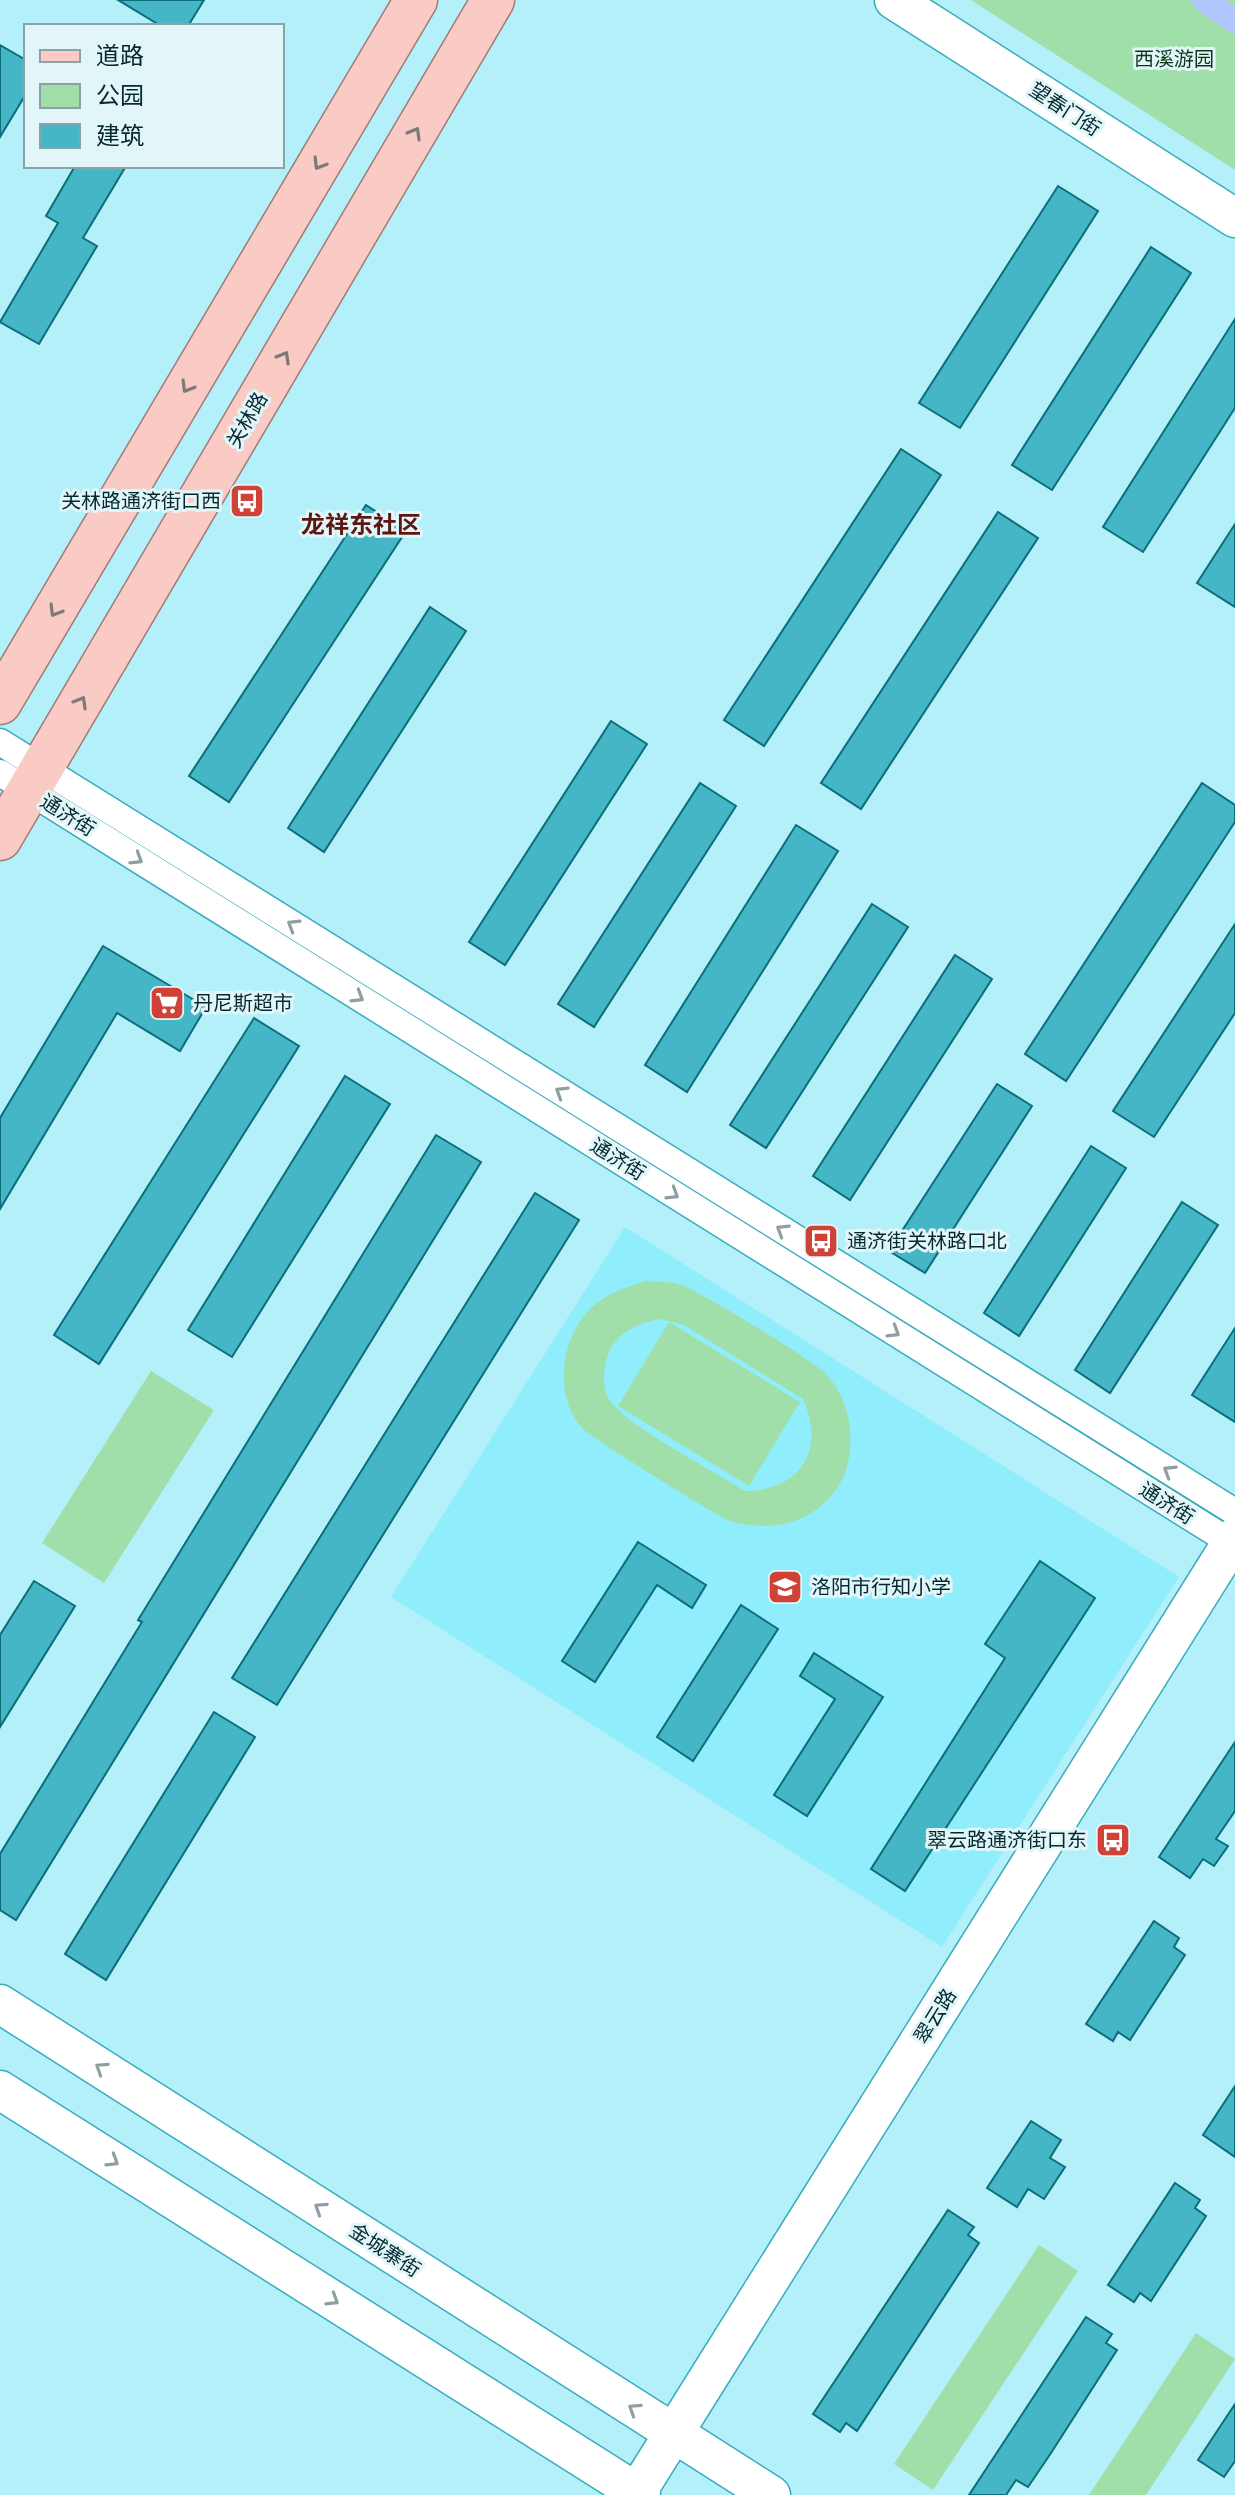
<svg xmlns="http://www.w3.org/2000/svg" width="1235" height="2495" viewBox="0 0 1235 2495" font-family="'Public Sans','Noto Sans SC',sans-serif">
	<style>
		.built { fill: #90edfb }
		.green { fill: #a1dfaa; fill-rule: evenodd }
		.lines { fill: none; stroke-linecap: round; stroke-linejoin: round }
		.canal { stroke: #b2c7fd; stroke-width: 24 }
		.building { fill: #44b6c6; stroke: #0c6e7a; stroke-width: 2 }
		.street-casing { stroke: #38acbd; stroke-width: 29 }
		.secondary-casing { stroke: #38acbd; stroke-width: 41 }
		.primary-casing { stroke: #a17b76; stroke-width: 45 }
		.street { stroke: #fff; stroke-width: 26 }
		.secondary { stroke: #fff; stroke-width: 38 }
		.primary { stroke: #facac4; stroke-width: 42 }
		.oneway { stroke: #7e7a79 }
		.oneway2 { stroke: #8e9fa1 }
		.labels { text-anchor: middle; stroke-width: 6; stroke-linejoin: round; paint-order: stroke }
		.park-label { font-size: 20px; fill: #0a3a17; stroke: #e2f6f9 }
		.street-label { font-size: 20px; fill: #03292e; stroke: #e2f6f9 }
		.poi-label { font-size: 20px; fill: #03292e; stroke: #e2f6f9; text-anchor: start }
		.quarter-label { font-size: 24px; font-weight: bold; fill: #5b1712; stroke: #e2f6f9 }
	</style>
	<rect width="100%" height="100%" fill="#b4f0fa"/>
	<polygon class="built" points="625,1227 1179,1577 942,1947 391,1597"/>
	<g class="green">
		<polygon points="971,0 1235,0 1235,170"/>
		<path d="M646,1281c11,1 25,0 36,4 17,6 134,77 144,89 24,25 30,64 20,96 -7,22 -27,42 -49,50 -21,8 -43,7 -65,2 -12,-4 -140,-84 -149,-93 -31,-33 -22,-93 9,-122 16,-14 34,-20 54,-26zM661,1319l23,6 119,74c23,51 -2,91 -58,92 -30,-19 -117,-65 -134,-89 -10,-13 -8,-32 -3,-47 8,-23 31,-32 53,-36z"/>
		<polygon points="669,1322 800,1402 749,1486 618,1406"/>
		<polygon points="151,1371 214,1410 104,1583 42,1543"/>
		<polygon points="1039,2245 1078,2271 933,2490 894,2464"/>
		<polygon points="1196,2333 1235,2359 1146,2495 1089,2495"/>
	</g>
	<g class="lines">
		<polyline class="canal" points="1204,0 1235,21"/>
	</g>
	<g class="building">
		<polygon points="118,0 204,0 188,26 161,26"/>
		<polygon points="0,45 26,60 26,94 0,137"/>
		<polygon points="75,166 126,166 83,238 97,246 39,344 0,322 58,223 46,216"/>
		<polygon points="1058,186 1098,211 960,428 919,403"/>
		<polygon points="1151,247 1191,273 1052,490 1012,465"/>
		<polygon points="1235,319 1235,408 1143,552 1103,527"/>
		<polygon points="901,449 941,475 764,746 724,720"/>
		<polygon points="366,505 406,531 229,802 189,776"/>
		<polygon points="998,512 1038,538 861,809 821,783"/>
		<polygon points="1235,524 1235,607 1197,583"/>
		<polygon points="430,607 466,631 324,852 288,828"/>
		<polygon points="611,721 647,744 505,965 469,942"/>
		<polygon points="700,783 736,806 594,1027 558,1004"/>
		<polygon points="1202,783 1235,805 1235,822 1066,1081 1025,1054"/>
		<polygon points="796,825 838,851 687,1092 645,1065"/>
		<polygon points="872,904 908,927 766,1148 730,1125"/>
		<polygon points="1235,924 1235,1013 1154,1137 1113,1111"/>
		<polygon points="103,946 206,1007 180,1051 117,1013 0,1209 0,1118"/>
		<polygon points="955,955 992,979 850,1200 813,1176"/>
		<polygon points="254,1018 299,1046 99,1364 54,1335"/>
		<polygon points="345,1076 390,1104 232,1357 188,1330"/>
		<polygon points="997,1084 1032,1106 925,1273 889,1251"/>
		<polygon points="436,1135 481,1162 16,1920 0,1910 0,1854 142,1622 138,1620"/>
		<polygon points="1091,1146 1126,1168 1019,1336 984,1313"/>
		<polygon points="535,1193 579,1220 277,1705 232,1678"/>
		<polygon points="1182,1202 1218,1225 1110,1393 1075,1370"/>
		<polygon points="1235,1328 1235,1422 1192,1395"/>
		<polygon points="638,1542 706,1585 692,1608 657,1585 595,1682 562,1661"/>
		<polygon points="1040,1561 1095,1598 905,1891 871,1869 1005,1658 985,1644"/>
		<polygon points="34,1581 75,1606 0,1727 0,1635"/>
		<polygon points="741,1605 778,1629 693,1761 657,1737"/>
		<polygon points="814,1653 883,1697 807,1816 774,1795 835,1699 800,1676"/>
		<polygon points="214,1712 255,1737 106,1980 65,1954"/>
		<polygon points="1235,1742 1235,1811 1216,1839 1228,1846 1214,1866 1203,1859 1190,1878 1159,1857"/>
		<polygon points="1154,1921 1179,1938 1174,1947 1185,1955 1130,2040 1118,2032 1113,2041 1086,2024"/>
		<polygon points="1235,2086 1235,2157 1203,2135"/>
		<polygon points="1031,2121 1061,2140 1050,2158 1065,2167 1044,2199 1028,2189 1017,2207 987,2188"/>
		<polygon points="1175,2183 1200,2200 1195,2208 1206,2216 1151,2301 1140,2293 1134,2302 1108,2285"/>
		<polygon points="948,2210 974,2227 968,2235 979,2243 857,2431 846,2423 840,2432 813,2414"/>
		<polygon points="1086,2317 1112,2334 1106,2343 1117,2350 1051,2453 1028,2487 1016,2480 1006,2495 969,2495"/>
		<polygon points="1235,2404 1235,2461 1224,2477 1198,2460"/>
	</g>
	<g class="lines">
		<g class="street-casing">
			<g id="street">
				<polyline points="0,742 1235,1512"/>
				<polyline points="0,773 1235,1545"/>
			</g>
		</g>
		<g class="secondary-casing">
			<g id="secondary">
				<polyline points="894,0 1235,218"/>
				<polyline points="0,2004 771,2495"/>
				<polyline points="0,2090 641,2495"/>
				<polyline points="635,2495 1235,1537"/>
			</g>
		</g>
		<g class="primary-casing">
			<g id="primary">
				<polyline points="0,703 416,0"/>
				<polyline points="0,839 493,0"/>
			</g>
		</g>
		<use href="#street" class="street"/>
		<use href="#secondary" class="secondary"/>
		<use href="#primary" class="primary"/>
	</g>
	<defs><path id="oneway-chevron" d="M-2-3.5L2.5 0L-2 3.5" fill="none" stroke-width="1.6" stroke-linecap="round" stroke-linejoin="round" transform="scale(2)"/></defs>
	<g class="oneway">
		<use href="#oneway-chevron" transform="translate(415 133) rotate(-60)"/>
		<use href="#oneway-chevron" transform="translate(319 164) rotate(121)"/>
		<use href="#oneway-chevron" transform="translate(284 357) rotate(-60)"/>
		<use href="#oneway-chevron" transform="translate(187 387) rotate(121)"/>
		<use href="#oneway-chevron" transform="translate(55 611) rotate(121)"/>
		<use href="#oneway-chevron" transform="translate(81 702) rotate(-60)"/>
	</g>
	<g class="oneway2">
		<use href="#oneway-chevron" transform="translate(137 859) rotate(32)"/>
		<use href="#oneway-chevron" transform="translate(293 925) rotate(-148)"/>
		<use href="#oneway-chevron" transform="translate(358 997) rotate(32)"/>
		<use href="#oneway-chevron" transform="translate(561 1092) rotate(-148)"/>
		<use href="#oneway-chevron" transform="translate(673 1194) rotate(32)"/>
		<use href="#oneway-chevron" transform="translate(782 1230) rotate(-148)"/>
		<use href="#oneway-chevron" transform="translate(894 1332) rotate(32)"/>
		<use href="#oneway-chevron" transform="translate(1169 1471) rotate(-148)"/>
		<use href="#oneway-chevron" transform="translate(101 2068) rotate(-147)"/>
		<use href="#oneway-chevron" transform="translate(113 2161) rotate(32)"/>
		<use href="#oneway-chevron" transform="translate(320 2208) rotate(-147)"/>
		<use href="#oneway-chevron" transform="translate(333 2300) rotate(32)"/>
		<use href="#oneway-chevron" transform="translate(634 2409) rotate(-147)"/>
	</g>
	<defs>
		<g id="bus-square" transform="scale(1.8)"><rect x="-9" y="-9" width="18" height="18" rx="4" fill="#cf4237" stroke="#e2f6f9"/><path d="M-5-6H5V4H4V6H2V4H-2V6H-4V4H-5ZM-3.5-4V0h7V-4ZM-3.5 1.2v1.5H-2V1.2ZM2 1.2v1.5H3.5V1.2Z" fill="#fff"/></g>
		<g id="supermarket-square" transform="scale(1.8)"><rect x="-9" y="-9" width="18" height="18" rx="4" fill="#cf4237" stroke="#e2f6f9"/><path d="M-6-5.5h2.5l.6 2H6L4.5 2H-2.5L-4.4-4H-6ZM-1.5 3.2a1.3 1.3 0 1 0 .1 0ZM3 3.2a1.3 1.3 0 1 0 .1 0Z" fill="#fff"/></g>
		<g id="school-square" transform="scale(1.8)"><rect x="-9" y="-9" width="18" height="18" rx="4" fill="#cf4237" stroke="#e2f6f9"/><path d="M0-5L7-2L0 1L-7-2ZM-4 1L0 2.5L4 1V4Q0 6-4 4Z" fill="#fff"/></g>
	</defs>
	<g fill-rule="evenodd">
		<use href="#bus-square" x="247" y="501"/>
		<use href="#supermarket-square" x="167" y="1003"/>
		<use href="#bus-square" x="821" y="1241"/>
		<use href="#school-square" x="785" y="1587"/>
		<use href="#bus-square" x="1113" y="1840"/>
	</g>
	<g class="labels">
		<g class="park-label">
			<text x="1174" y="66">西溪游园</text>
		</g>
		<g class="street-label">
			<text transform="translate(1065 109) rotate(33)" y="7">望春门街</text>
			<text transform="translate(247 420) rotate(-60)" y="7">关林路</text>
			<text transform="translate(68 815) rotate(32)" y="7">通济街</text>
			<text transform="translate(618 1159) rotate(32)" y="7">通济街</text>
			<text transform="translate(1167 1503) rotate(32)" y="7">通济街</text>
			<text transform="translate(935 2016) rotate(-58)" y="7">翠云路</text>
			<text transform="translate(385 2250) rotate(33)" y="7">金城寨街</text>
		</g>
		<g class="poi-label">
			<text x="221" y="508" text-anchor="end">关林路通济街口西</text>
			<text x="193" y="1010">丹尼斯超市</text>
			<text x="847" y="1248">通济街关林路口北</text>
			<text x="811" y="1594">洛阳市行知小学</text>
			<text x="1087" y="1847" text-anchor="end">翠云路通济街口东</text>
		</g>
		<g class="quarter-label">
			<text x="361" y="533">龙祥东社区</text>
		</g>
	</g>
	<rect x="24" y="24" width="260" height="144" fill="#e2f6f9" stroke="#89a4a8" stroke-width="2"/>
	<rect x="40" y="50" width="40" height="12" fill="#facac4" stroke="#89a4a8" stroke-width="2"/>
	<text x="96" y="64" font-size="24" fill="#03292e">道路</text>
	<rect x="40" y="84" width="40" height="24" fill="#a1dfaa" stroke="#89a4a8" stroke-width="2"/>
	<text x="96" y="104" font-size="24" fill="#03292e">公园</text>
	<rect x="40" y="124" width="40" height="24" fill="#44b6c6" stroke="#89a4a8" stroke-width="2"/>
	<text x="96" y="144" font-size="24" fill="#03292e">建筑</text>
</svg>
